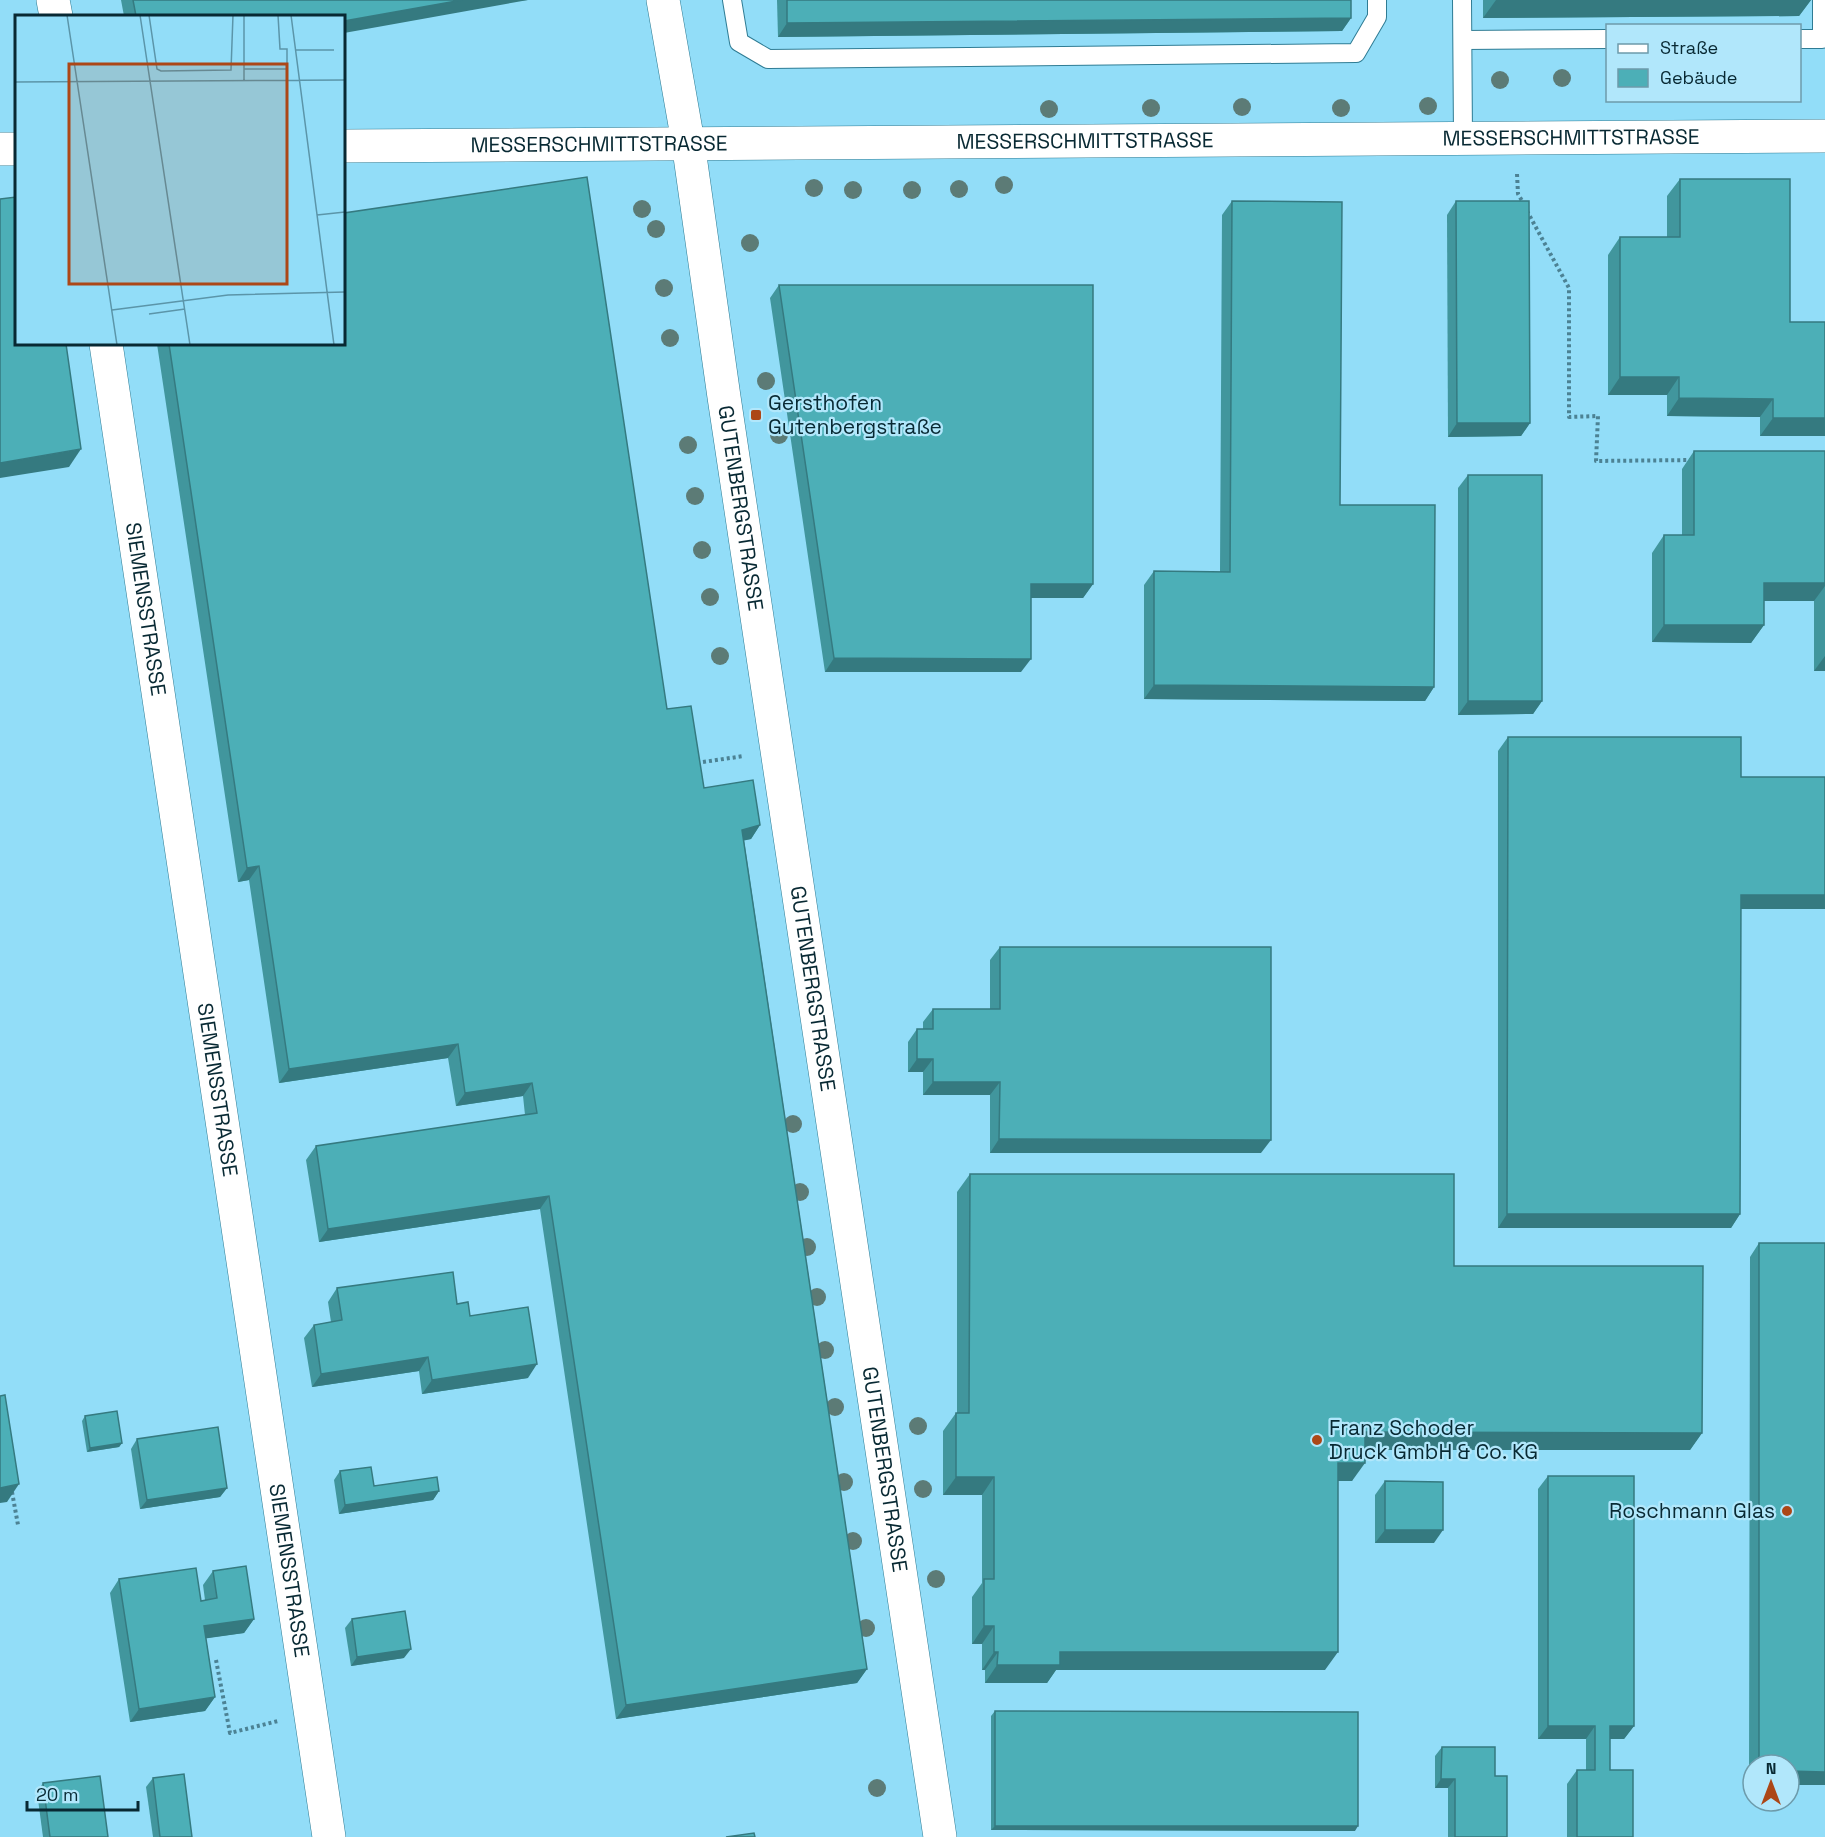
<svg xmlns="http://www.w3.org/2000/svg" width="1825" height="1837" viewBox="0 0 1825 1837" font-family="'Space Grotesk',sans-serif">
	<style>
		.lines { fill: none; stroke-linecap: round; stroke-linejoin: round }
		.service-casing { stroke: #2f7c94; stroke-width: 20 }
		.minor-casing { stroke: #2f7c94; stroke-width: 34 }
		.path { stroke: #4c8294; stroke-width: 4; stroke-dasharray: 3 3; stroke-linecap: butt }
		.service { stroke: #fff; stroke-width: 18 }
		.minor { stroke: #fff; stroke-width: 33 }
		.tree { fill: #5c7b76 }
		.wall { fill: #41969d }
		.shaded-wall { fill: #357a80 }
		.building { fill: #4cafb7; stroke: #357a80; stroke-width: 1.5 }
		.poi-dot { fill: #ac4717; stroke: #b1e7fb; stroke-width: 2 }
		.labels { text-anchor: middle; stroke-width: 4.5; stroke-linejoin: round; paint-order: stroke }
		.street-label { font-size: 21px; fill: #082933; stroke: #b1e7fb }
		.poi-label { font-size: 21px; fill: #082933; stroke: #b1e7fb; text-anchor: start }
		.inset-road { fill: none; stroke: #5b95a9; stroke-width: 1.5 }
		.view { fill: #ac4717; fill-opacity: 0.15; stroke: #ac4717; stroke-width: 3 }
		.inset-edge { fill: none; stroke: #082933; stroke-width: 3 }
	</style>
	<rect width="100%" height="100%" fill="#92ddf8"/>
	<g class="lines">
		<g class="service-casing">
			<g id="service">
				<polyline points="732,0 739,42 768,59 1356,53 1377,17 1377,0"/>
				<polyline points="1462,0 1463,137"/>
				<polyline points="1800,39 1822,39 1822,0"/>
				<polyline points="1463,40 1608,39"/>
			</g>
		</g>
		<g class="minor-casing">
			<g id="minor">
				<polyline points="53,0 56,16"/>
				<path id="s1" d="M663,0l25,142 36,255 216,1440"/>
				<path id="s2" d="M344,146l1481,-10"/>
				<polyline points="0,149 16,149"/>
				<path id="s3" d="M106,344l223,1493"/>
			</g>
		</g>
		<g class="path">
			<polyline points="1517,174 1518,194 1524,204"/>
			<polyline points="1527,211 1569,288 1569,417 1598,416 1596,461 1693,460"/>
			<polyline points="703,762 744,756"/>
			<polyline points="12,1492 18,1525"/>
			<polyline points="216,1660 230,1733 278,1721"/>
		</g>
		<use href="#service" class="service"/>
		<use href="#minor" class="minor"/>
	</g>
	<g class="tree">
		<circle cx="1562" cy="78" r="9"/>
		<circle cx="1500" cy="80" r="9"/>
		<circle cx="1428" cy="106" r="9"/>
		<circle cx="1242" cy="107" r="9"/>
		<circle cx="1151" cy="108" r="9"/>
		<circle cx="1341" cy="108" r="9"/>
		<circle cx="1049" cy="109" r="9"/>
		<circle cx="1004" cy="185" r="9"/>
		<circle cx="814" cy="188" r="9"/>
		<circle cx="959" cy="189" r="9"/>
		<circle cx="853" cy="190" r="9"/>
		<circle cx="912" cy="190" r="9"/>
		<circle cx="642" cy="209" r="9"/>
		<circle cx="656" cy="229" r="9"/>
		<circle cx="750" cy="243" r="9"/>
		<circle cx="664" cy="288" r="9"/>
		<circle cx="670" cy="338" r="9"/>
		<circle cx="766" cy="381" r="9"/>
		<circle cx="779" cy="435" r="9"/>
		<circle cx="688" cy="445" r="9"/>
		<circle cx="695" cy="496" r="9"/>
		<circle cx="702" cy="550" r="9"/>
		<circle cx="710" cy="597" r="9"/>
		<circle cx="720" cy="656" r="9"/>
		<circle cx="793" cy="1124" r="9"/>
		<circle cx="800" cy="1192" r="9"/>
		<circle cx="807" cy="1247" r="9"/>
		<circle cx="817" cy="1297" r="9"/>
		<circle cx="825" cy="1350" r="9"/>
		<circle cx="835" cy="1407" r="9"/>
		<circle cx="918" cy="1426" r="9"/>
		<circle cx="844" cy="1482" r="9"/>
		<circle cx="923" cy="1489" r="9"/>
		<circle cx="853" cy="1541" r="9"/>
		<circle cx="936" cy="1579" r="9"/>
		<circle cx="866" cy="1628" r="9"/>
		<circle cx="877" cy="1788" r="9"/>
	</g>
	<g class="wall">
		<polygon points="121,0 528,0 344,16 124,16"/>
		<polygon points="777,0 1351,0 1351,18 1342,31 778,37"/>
		<polygon points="1483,0 1811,0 1799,16 1483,18"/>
		<polygon points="1680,179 1790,322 1825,436 1760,436 1760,417 1667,416 1667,395 1608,395 1608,255 1620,237 1667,237 1667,196"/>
		<polygon points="1232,201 1340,505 1434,687 1425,701 1144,699 1144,585 1154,571 1220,572 1222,215"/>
		<polygon points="1456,201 1530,423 1521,436 1448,437 1447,215"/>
		<polygon points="779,285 1093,584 1083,598 1031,598 1021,672 825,672 770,298"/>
		<polygon points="157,344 344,344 667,709 704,788 760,825 751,839 744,840 867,1669 857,1683 616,1719 540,1209 319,1242 306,1160 316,1146 525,1115 523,1096 456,1106 448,1058 279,1083 249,880 238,882"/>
		<polygon points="1694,451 1825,451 1825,671 1814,671 1814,601 1764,601 1764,625 1751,643 1652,642 1652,553 1664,535 1682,535 1682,469"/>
		<polygon points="1468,475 1542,701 1533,714 1458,715 1458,488"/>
		<polygon points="1508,737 1741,777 1825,909 1741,909 1740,1214 1731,1228 1498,1228 1498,751"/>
		<polygon points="1000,947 1261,1153 990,1153 990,1095 923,1095 923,1072 908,1072 908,1042 917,1029 923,1029 923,1022 933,1009 990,1009 990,960"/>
		<polygon points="970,1174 1454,1266 1702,1433 1690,1450 1365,1450 1352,1481 1338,1481 1325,1670 1056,1670 1047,1683 985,1683 985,1670 982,1670 982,1644 972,1644 972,1597 982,1583 982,1495 943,1495 943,1431 956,1413 957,1413 957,1192"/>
		<polygon points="1759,1243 1789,1765 1753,1765 1753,1785 1749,1785 1750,1257"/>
		<polygon points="337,1288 457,1304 528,1378 422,1394 419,1371 312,1387 304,1338 314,1325 331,1322 328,1302"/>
		<polygon points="85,1416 122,1443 119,1447 87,1452 82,1421"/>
		<polygon points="137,1439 227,1488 220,1497 140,1509 131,1449"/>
		<polygon points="340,1471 374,1486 439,1491 433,1500 339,1514 334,1480"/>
		<polygon points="1548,1476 1634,1726 1624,1739 1610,1739 1610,1770 1633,1837 1567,1837 1567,1784 1577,1770 1586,1770 1586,1739 1538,1739 1538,1489"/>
		<polygon points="1385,1481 1434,1543 1375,1543 1375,1495"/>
		<polygon points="213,1571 254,1619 244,1633 206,1638 215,1697 205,1711 130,1722 110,1593 119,1579 201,1601 205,1600 203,1585"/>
		<polygon points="352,1619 404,1658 351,1666 345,1628"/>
		<polygon points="995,1711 1355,1831 991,1830 991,1716"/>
		<polygon points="1442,1747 1495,1776 1507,1837 1448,1837 1448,1788 1435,1788 1435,1756"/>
		<polygon points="153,1778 192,1837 153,1837 146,1787"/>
		<polygon points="43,1783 108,1837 43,1837 37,1792"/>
	</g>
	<g class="shaded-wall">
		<polygon points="462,0 528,0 344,33 344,21"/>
		<polygon points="1496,0 1811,0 1799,16 1483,18"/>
		<polygon points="1351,18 1342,31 778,37 787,23"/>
		<polygon points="1620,377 1679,377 1667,395 1608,395"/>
		<polygon points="1679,398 1773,399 1760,417 1667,416"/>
		<polygon points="1773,418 1825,418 1825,436 1760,436"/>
		<polygon points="1457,423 1530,423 1521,436 1448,437"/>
		<polygon points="81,449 69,467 0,478 0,463"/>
		<polygon points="1764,583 1825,583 1825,586 1814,601 1751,601"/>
		<polygon points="1031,584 1093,584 1083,598 1021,598"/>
		<polygon points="1664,625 1764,625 1751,643 1652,642"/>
		<polygon points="1825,656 1825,671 1814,671"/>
		<polygon points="834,658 1031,659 1021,672 825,672"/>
		<polygon points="1154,685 1434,687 1425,701 1144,699"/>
		<polygon points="1468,701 1542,701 1533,714 1458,715"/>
		<polygon points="760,825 751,839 733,843 742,830"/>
		<polygon points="259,866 249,880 238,882 247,868"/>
		<polygon points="1741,895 1825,895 1825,909 1731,909"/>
		<polygon points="458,1044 448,1058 279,1083 289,1069"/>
		<polygon points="917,1059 933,1059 923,1072 908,1072"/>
		<polygon points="933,1082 1000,1082 990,1095 923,1095"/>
		<polygon points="532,1083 523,1096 456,1106 465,1093"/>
		<polygon points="999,1139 1271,1140 1261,1153 990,1153"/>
		<polygon points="549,1196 540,1209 319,1242 328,1229"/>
		<polygon points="1507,1214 1740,1214 1731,1228 1498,1228"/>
		<polygon points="428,1357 419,1371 312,1387 321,1374"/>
		<polygon points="537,1364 528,1378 422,1394 432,1380"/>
		<polygon points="1365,1432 1702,1433 1690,1450 1352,1450"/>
		<polygon points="122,1443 119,1447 87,1452 90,1448"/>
		<polygon points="1338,1463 1365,1463 1352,1481 1325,1481"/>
		<polygon points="956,1477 994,1477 982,1495 943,1495"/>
		<polygon points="19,1484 7,1502 0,1503 0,1488"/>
		<polygon points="227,1488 220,1497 140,1509 147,1500"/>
		<polygon points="439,1491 433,1500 339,1514 345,1505"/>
		<polygon points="1385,1530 1443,1530 1434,1543 1375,1543"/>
		<polygon points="254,1619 244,1633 195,1640 204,1626"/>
		<polygon points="984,1626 994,1626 982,1644 972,1644"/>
		<polygon points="411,1649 404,1658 351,1666 357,1657"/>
		<polygon points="994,1652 998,1652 985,1670 982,1670"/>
		<polygon points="1060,1652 1338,1652 1325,1670 1056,1670 1047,1683 985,1683 997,1665"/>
		<polygon points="867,1669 857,1683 616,1719 626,1705"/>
		<polygon points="215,1697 205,1711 130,1722 139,1709"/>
		<polygon points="1548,1726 1595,1726 1586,1739 1538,1739"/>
		<polygon points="1610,1726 1634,1726 1624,1739 1601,1739"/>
		<polygon points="1789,1771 1825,1772 1825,1785 1789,1785"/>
		<polygon points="1441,1779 1455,1779 1448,1788 1435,1788"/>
		<polygon points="995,1826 1358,1826 1355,1831 991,1830"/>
	</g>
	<g class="building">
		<polygon points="133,0 462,0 344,21 344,16 136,16"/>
		<polygon points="787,0 1351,0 1351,18 787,23"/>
		<polygon points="587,177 667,709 691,706 704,788 753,780 760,825 742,830 867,1669 626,1705 549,1196 328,1229 316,1146 537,1113 532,1083 465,1093 458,1044 289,1069 259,866 247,868 169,344 344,344 344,213"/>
		<polygon points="1680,179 1790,179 1790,322 1825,322 1825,418 1773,418 1773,399 1679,398 1679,377 1620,377 1620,237 1680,237"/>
		<polygon points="16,197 16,344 66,344 81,449 0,463 0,199"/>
		<polygon points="1232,201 1342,202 1340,505 1435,505 1434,687 1154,685 1154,571 1230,572"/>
		<polygon points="1456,201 1529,201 1530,423 1457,423"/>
		<polygon points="779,285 1093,285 1093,584 1031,584 1031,659 834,658"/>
		<polygon points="1694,451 1825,451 1825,583 1764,583 1764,625 1664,625 1664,535 1694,535"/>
		<rect x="1468" y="475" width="74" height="226"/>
		<polygon points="1508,737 1741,737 1741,777 1825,777 1825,895 1741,895 1740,1214 1507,1214"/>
		<polygon points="1000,947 1271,947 1271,1140 999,1139 1000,1082 933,1082 933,1059 917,1059 917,1029 933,1029 933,1009 1000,1009"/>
		<polygon points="970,1174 1454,1174 1454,1266 1703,1266 1702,1433 1365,1432 1365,1463 1338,1463 1338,1652 1060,1652 1060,1665 997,1665 998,1652 994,1652 994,1626 984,1626 984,1579 994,1579 994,1477 956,1477 956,1413 969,1413"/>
		<polygon points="1759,1243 1825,1243 1825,1772 1789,1771 1789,1765 1759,1765"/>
		<polygon points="453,1272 457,1304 468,1302 470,1316 528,1307 537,1364 432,1380 428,1357 321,1374 314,1325 342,1320 337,1288"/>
		<polygon points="5,1395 19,1484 0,1488 0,1396"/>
		<polygon points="117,1411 122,1443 90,1448 85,1416"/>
		<polygon points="218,1427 227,1488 147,1500 137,1439"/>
		<polygon points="371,1467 374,1486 437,1477 439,1491 345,1505 340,1471"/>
		<polygon points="1548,1476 1634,1476 1634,1726 1610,1726 1610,1770 1633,1770 1633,1837 1577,1837 1577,1770 1595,1770 1595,1726 1548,1726"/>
		<polygon points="1385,1481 1443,1482 1443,1530 1385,1530"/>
		<polygon points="246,1566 254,1619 204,1626 215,1697 139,1709 119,1579 196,1568 201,1601 217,1598 213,1571"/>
		<polygon points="405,1611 411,1649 357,1657 352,1619"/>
		<polygon points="995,1711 1358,1712 1358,1826 995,1826"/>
		<polygon points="1442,1747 1495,1747 1495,1776 1507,1776 1507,1837 1455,1837 1455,1779 1441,1779"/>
		<polygon points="184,1774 192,1837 160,1837 153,1778"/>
		<polygon points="100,1776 108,1837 50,1837 43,1783"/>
		<polygon points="754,1833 755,1837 726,1837"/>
	</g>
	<g class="poi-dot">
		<rect x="750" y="409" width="12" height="12" rx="3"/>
		<circle cx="1317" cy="1440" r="6"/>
		<circle cx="1787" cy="1511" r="6"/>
	</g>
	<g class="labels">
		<g class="street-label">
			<text dy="7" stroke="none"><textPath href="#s2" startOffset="1227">MESSERSCHMITTSTRASSE</textPath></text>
			<text dy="7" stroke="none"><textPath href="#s2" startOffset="741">MESSERSCHMITTSTRASSE</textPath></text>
			<text dy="7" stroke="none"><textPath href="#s2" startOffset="255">MESSERSCHMITTSTRASSE</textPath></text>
			<text dy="7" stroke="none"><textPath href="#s1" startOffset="514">GUTENBERGSTRASSE</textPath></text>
			<text dy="7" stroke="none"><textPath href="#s3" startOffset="268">SIEMENSSTRASSE</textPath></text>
			<text dy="7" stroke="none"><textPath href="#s1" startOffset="1000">GUTENBERGSTRASSE</textPath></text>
			<text dy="7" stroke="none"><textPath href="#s3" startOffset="754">SIEMENSSTRASSE</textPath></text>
			<text dy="7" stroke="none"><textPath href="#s1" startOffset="1486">GUTENBERGSTRASSE</textPath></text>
			<text dy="7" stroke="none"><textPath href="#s3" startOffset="1240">SIEMENSSTRASSE</textPath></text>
		</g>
		<g class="poi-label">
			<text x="768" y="410">Gersthofen<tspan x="768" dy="24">Gutenbergstraße</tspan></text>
			<text x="1329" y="1435">Franz Schoder<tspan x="1329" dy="24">Druck GmbH &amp; Co. KG</tspan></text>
			<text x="1775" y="1518" text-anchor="end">Roschmann Glas</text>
		</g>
	</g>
	<g transform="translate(15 15)">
		<rect width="330" height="330" fill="#92ddf8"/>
		<path class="inset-road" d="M52,0l50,330M125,0l50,330M134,0l8,54 4,2 70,-1 2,-55M229,0v65M276,0l43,330M281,35h38M229,54h43v-20h-7l-2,-34M0,67l330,-2M302,200l28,-3M97,295l116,-15 117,-3M134,299l36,-5"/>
		<path class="view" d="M54,49h218v220h-218z"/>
		<rect width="330" height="330" class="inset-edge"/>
	</g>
	<rect x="1606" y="24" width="195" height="78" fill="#b1e7fb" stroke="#6d9bab" stroke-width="1.5"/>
	<rect x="1618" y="44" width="30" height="9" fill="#ffffff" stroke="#6d9bab" stroke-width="1.5"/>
	<text x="1660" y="54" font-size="18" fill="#082933">Straße</text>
	<rect x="1618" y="69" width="30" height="18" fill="#4cafb7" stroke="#6d9bab" stroke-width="1.5"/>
	<text x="1660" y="84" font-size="18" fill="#082933">Gebäude</text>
	<g transform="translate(1771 1783)"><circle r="28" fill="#b1e7fb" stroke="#6d9bab" stroke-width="1.5"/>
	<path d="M0-4.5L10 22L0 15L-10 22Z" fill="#ac4717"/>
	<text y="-9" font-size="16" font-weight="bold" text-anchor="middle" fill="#082933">N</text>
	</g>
	<path d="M27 1801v9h111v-9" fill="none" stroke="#082933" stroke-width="3"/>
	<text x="36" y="1801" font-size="18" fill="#082933" stroke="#b1e7fb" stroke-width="4.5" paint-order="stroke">20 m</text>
</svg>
